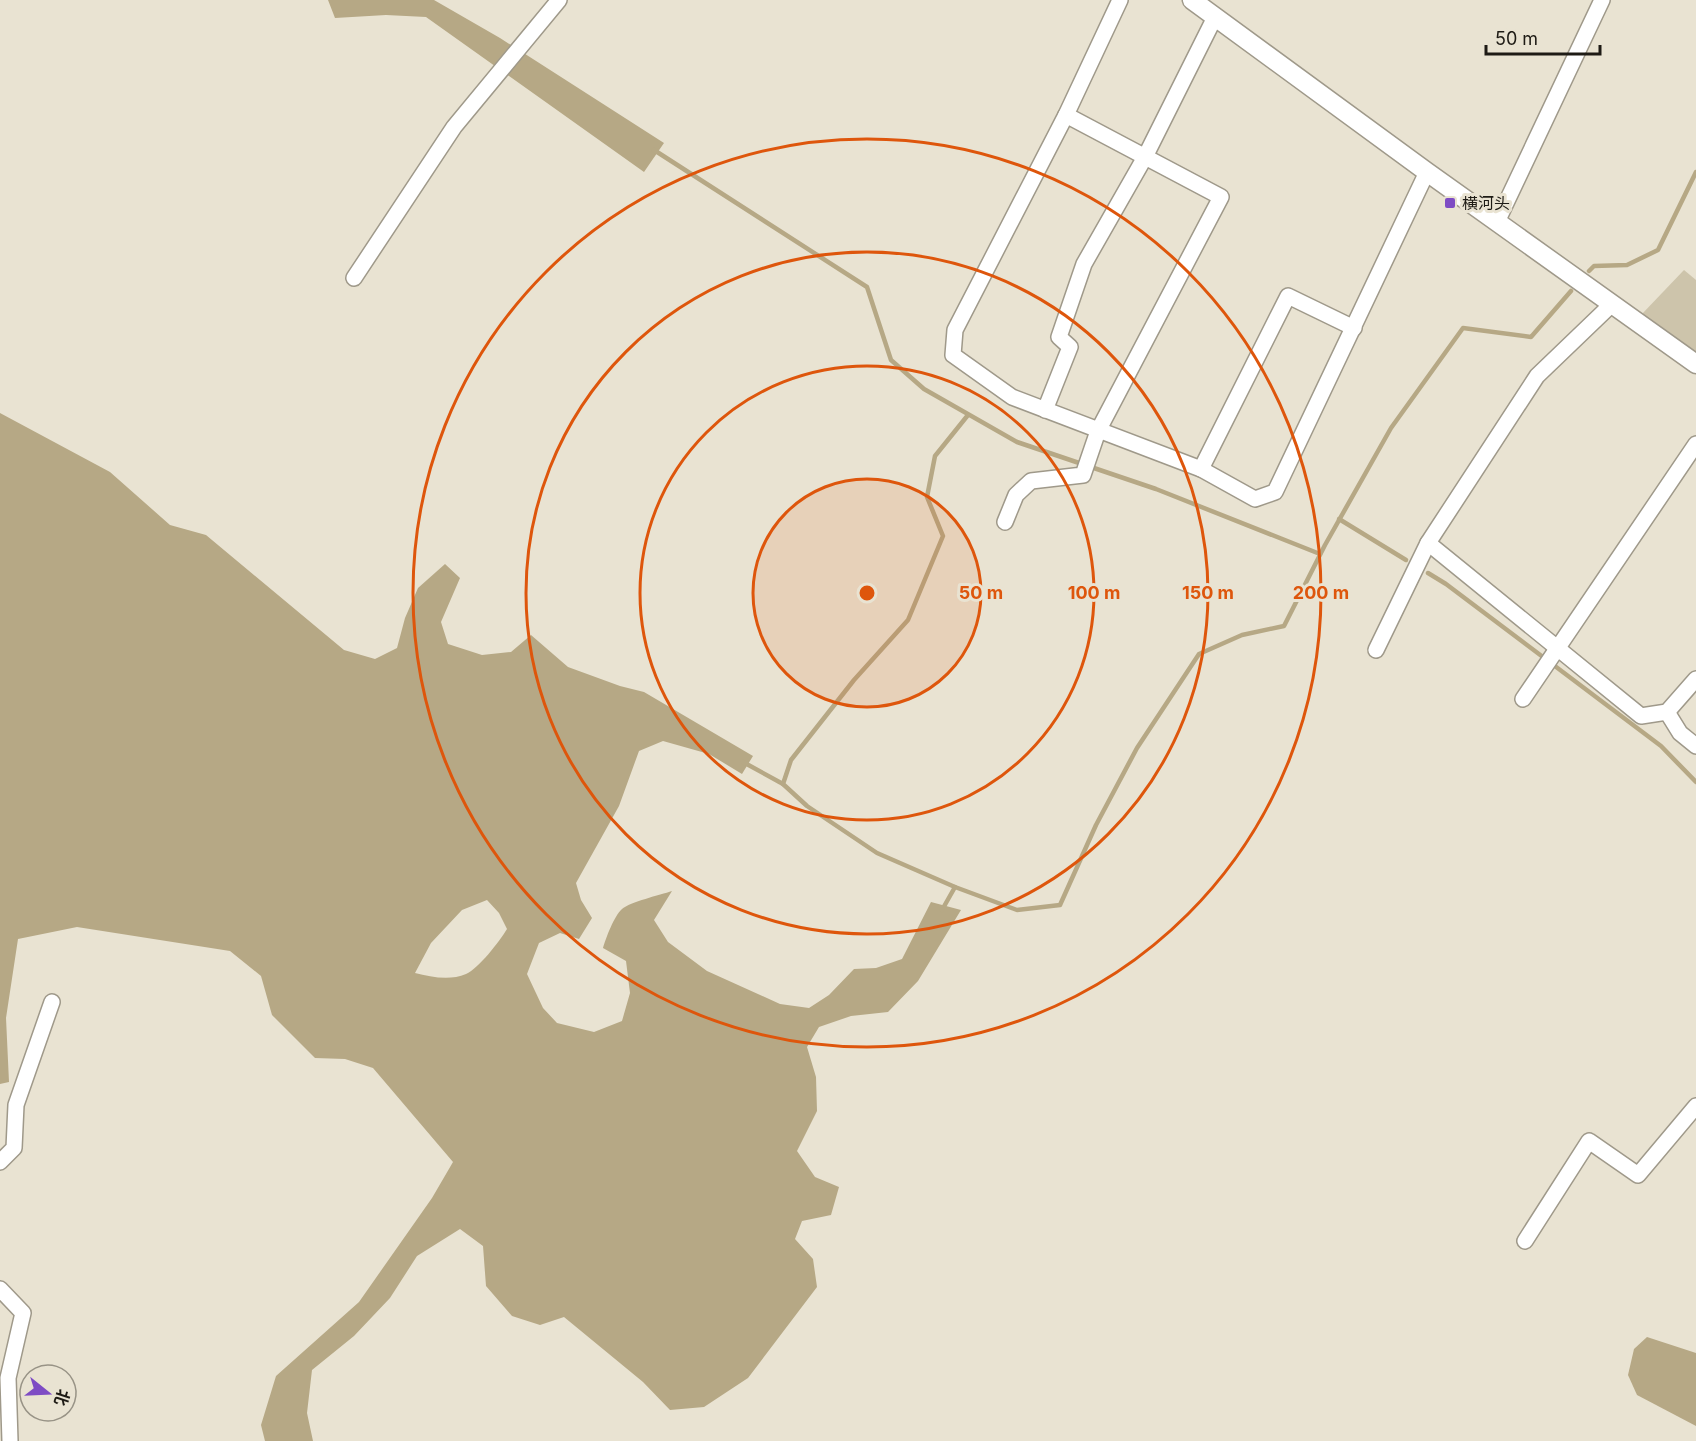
<svg xmlns="http://www.w3.org/2000/svg" width="1696" height="1441" viewBox="0 0 1696 1441" font-family="Inter,'Noto Sans SC',sans-serif">
	<style>
		.green { fill: #cdc4ab }
		.water { fill: #b6a885; fill-rule: evenodd }
		.lines { fill: none; stroke-linecap: round; stroke-linejoin: round }
		.stream { stroke: #b6a885; stroke-width: 4.5 }
		.minor-casing { stroke: #9f998a; stroke-width: 18 }
		.tertiary-casing { stroke: #9f998a; stroke-width: 21 }
		.minor { stroke: #fff; stroke-width: 15 }
		.tertiary { stroke: #fff; stroke-width: 18 }
		.ring { fill: none; stroke: #de560c; stroke-width: 3 }
		.poi-dot { fill: #7e4cc4; stroke: #e9e3d2; stroke-width: 2 }
		.labels { text-anchor: middle; stroke-width: 6; stroke-linejoin: round; paint-order: stroke }
		.poi-label { font-size: 16px; fill: #1e1b15; stroke: #e9e3d2; text-anchor: start }
		.centre { fill: #de560c; stroke: #e9e3d2; stroke-width: 3 }
		.ring-label { font-size: 18px; text-anchor: middle; font-weight: bold; fill: #de560c; stroke: #e9e3d2; stroke-width: 6; stroke-linejoin: round; paint-order: stroke }
	</style>
	<rect width="100%" height="100%" fill="#e9e3d2"/>
	<polygon class="green" points="1684,270 1696,280 1696,353 1642,314"/>
	<g class="water">
		<polygon points="328,0 434,0 500,38 664,143 644,172 426,17 386,15 335,18"/>
		<path d="M0,413l110,59 60,53 36,10 138,115 31,9 22,-11 8,-30 13,-30 27,-24 15,14 -19,44 7,22 34,11 29,-3 20,-17 37,32 52,19 24,6 109,64 -11,18 -33,-20 -46,-13 -24,10 -20,55 -43,77 5,17 11,18 -13,21 -19,-6 -21,10 -12,31 16,34 14,15 37,9 28,-11 8,-28 -4,-32 -23,-13c3,-10 11,-32 19,-39 8,-7 38,-14 50,-18l-18,29 14,22 39,29 73,33 29,4 20,-13 25,-26 22,-1 26,-9 29,-57 30,8 -43,71 -30,31 -37,4 -32,11 -12,20 9,30 1,34 -20,40 18,26 24,10 -8,28 -29,6 -7,18 18,20 4,28 -69,91 -44,29 -34,3 -27,-28 -79,-65 -24,8 -28,-9 -26,-30 -3,-40 -23,-17 -43,27 -27,42 -36,38 -42,34 -5,43 6,28h-48l-4,-16 15,-49 83,-74 73,-104 21,-36 -80,-94 -28,-9 -30,-1 -43,-43 -11,-39 -31,-25 -153,-24 -59,12 -12,79 3,64 -9,2zM487,900l12,13 8,16c-8,13 -28,39 -41,45 -16,7 -35,3 -51,-1l16,-30 31,-33z"/>
		<polygon points="1647,1337 1696,1353 1696,1426 1637,1395 1628,1375 1634,1349"/>
	</g>
	<g class="lines">
		<g class="stream">
			<polyline points="654,150 867,287 891,360 924,389 1017,442 1156,489 1320,554"/>
			<polyline points="1589,271 1594,266 1627,265 1658,250 1696,172"/>
			<polyline points="1339,519 1406,560"/>
			<polyline points="1428,573 1446,584 1661,746 1696,782"/>
			<polyline points="743,762 783,784"/>
			<polyline points="955,887 877,853 807,806 783,784 791,760 854,680 908,620 943,536 927,497 935,456 968,415"/>
			<polyline points="942,910 955,887 1017,910 1060,905 1096,825 1137,748 1199,654 1242,635 1284,626 1325,545 1391,428 1463,328 1531,337 1571,291"/>
		</g>
		<g class="minor-casing">
			<g id="minor">
				<polyline points="1120,0 1066,115 955,330 953,355 1012,397 1201,469 1255,499 1275,492 1427,172"/>
				<polyline points="1497,222 1602,0"/>
				<polyline points="354,278 454,127 559,0"/>
				<polyline points="1612,304 1537,376 1428,543 1641,716 1667,712 1696,679"/>
				<polyline points="1045,410 1070,347 1059,337 1084,264 1145,157 1215,17"/>
				<polyline points="1201,469 1288,296 1354,328"/>
				<polyline points="1005,522 1016,495 1031,481 1083,475 1098,431 1221,197 1066,115"/>
				<polyline points="1376,650 1428,543"/>
				<polyline points="1523,699 1696,444"/>
				<polyline points="1667,712 1680,733 1696,746"/>
				<polyline points="0,1162 14,1148 16,1105 52,1002"/>
				<polyline points="1525,1241 1589,1141 1638,1175 1696,1106"/>
				<polyline points="0,1289 23,1313 8,1378 10,1441"/>
			</g>
		</g>
		<g class="tertiary-casing">
			<polyline id="tertiary" points="1192,0 1427,172 1696,364"/>
		</g>
		<use href="#minor" class="minor"/>
		<use href="#tertiary" class="tertiary"/>
	</g>
	<circle cx="867" cy="593" r="114" fill="#de560c" fill-opacity=".12"/>
	<g class="ring">
		<circle cx="867" cy="593" r="114"/>
		<circle cx="867" cy="593" r="227"/>
		<circle cx="867" cy="593" r="341"/>
		<circle cx="867" cy="593" r="454"/>
	</g>
	<rect class="poi-dot" x="1444" y="197" width="12" height="12" rx="3"/>
	<g class="labels">
		<g class="poi-label">
			<text x="1462" y="209">横河头</text>
		</g>
	</g>
	<circle cx="867" cy="593" r="9" class="centre"/>
	<g class="ring-label">
		<text x="981" y="599">50 m</text>
		<text x="1094" y="599">100 m</text>
		<text x="1208" y="599">150 m</text>
		<text x="1321" y="599">200 m</text>
	</g>
	<g transform="translate(48 1393) rotate(108)"><circle r="28" fill="#e9e3d2" stroke="#989386" stroke-width="1.5"/>
	<path d="M0-4.5L10 22L0 15L-10 22Z" fill="#7e4cc4"/>
	<text y="-9" font-size="16" font-weight="bold" text-anchor="middle" fill="#1e1b15">北</text>
	</g>
	<path d="M1486 45v9h114v-9" fill="none" stroke="#1e1b15" stroke-width="3"/>
	<text x="1495" y="45" font-size="18" fill="#1e1b15" stroke="#e9e3d2" stroke-width="4.5" paint-order="stroke">50 m</text>
</svg>
